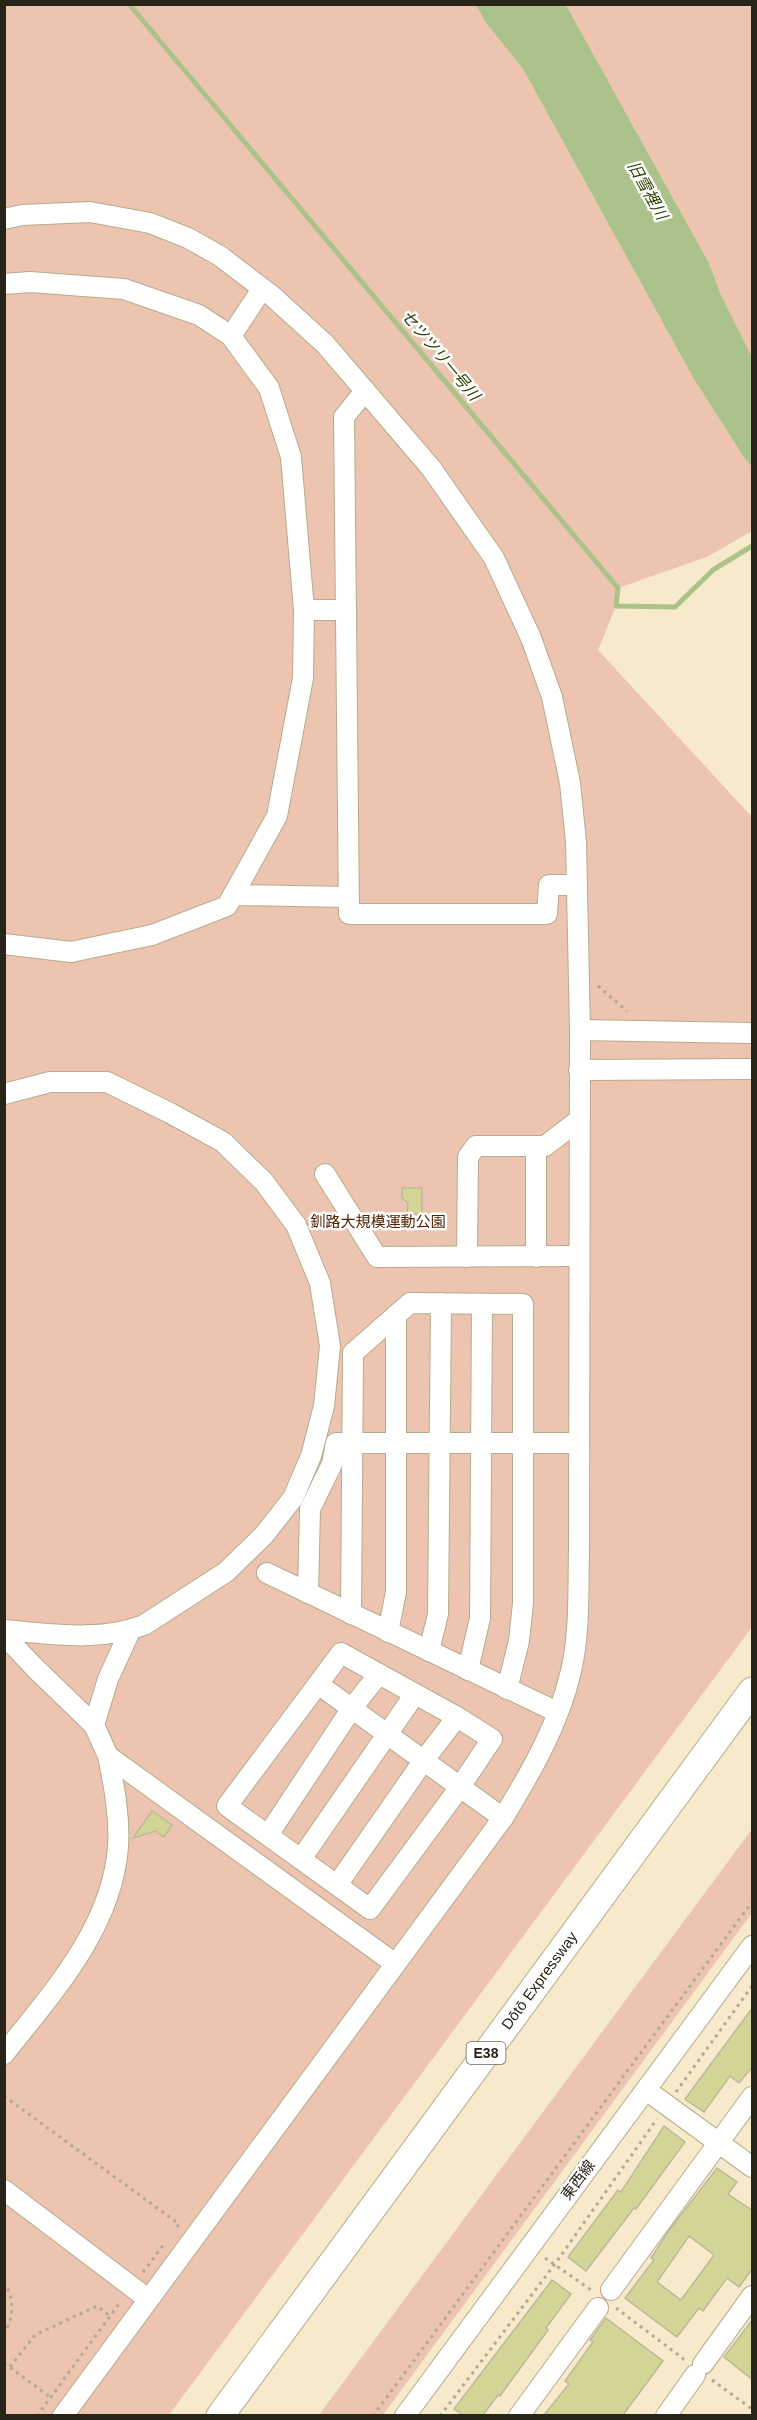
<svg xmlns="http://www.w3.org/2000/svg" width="757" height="2420" viewBox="0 0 757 2420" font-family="Helvetica,'Noto Sans JP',sans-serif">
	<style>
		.green { fill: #edc4af }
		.water { fill: #abc28a }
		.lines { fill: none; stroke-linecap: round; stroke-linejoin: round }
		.stream { stroke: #abc28a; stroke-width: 5 }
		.building { fill: #d5d497; stroke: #bab999; stroke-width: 1.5; fill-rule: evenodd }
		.minor-casing { stroke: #b8ab8d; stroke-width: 22 }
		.highway-casing { stroke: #b8ab8d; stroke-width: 29 }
		.path { stroke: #b4aa90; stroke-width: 3; stroke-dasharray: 3 4.5; stroke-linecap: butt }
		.minor { stroke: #fff; stroke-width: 20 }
		.highway { stroke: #fff; stroke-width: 27 }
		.labels { text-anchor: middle; stroke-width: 5; stroke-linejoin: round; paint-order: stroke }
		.shield { fill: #fff; stroke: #69665d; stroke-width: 1.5 }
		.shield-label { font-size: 14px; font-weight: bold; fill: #292418 }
		.park-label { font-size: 15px; fill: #542100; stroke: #fff }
		.street-label { font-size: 15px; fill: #292418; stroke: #fff }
		.water-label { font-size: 16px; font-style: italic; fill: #2e4202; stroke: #fff }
	</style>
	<rect width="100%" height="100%" fill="#f7eaca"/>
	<g class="green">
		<polygon points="5,5 476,5 486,23 523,69 695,381 745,459 752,467 752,531 707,557 618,588 616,606 598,650 752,817 752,1627 169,2415 5,2415"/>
		<polygon points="566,5 752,5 752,357 721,295 709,263"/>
		<polygon points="752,1829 752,1913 383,2415 319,2415"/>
	</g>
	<polygon class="water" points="476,5 566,5 709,263 721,295 752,357 752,467 745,459 695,381 523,69 486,23"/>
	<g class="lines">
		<polyline class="stream" points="129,4 618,588 616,606 675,607 713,570 752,546"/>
	</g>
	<g class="building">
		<polygon points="402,1188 422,1188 422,1214 407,1214 408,1203 402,1198"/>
		<polygon points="152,1811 172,1825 164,1837 155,1831 133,1838"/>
		<polygon points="753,2007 753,2066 739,2083 730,2076 704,2112 685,2099"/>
		<polygon points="664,2126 685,2142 636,2209 634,2208 586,2271 568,2257 618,2190 621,2192"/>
		<path d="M717,2168l20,14 -9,12 25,17v57l-14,19 -12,-9 -24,33 -4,-3 -22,29 -52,-39 29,-38 -3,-2 17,-26zM689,2236l25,19 -33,45 -24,-18z"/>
		<polygon points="552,2280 571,2294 546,2328 548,2330 500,2396 498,2395 483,2415 463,2415 454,2409"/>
		<polygon points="606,2318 663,2361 623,2415 544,2415 569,2384 565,2381 593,2342 590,2340"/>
		<polygon points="753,2319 753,2380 724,2357"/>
	</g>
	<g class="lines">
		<g class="minor-casing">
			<g id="minor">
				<path d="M4,219l18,-4 68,-3 60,11 38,15 32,18 51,39 54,49 106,124 63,90 37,80 21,59 18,86 6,59 4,188 -1,521c-1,40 1,81 -8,120 -12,53 -40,101 -68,147l-440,598"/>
				<polyline points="4,284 30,282 124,289 199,315 231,336 269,388 291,457 304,610 303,678 277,816 227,906 152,935 71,952 4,944"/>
				<polyline points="231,336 262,289"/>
				<polyline points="365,391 344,417 349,914 547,914 549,885 577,885"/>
				<polyline points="304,610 346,610"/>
				<polyline points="233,895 349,897"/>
				<polyline points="580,1030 752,1033"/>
				<polyline points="579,1070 752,1069"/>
				<path d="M4,1094l46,-12h57l63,31 53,29 41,40 32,43 24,58 10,63 -6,60 -13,50 -18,42 -29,37 -38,37 -82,53c-45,17 -92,9 -140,5"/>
				<polyline points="536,1146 536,1257"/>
				<polyline points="325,1174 377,1257 579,1256"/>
				<polyline points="467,1257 468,1157 476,1146 545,1146 579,1120"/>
				<polyline points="267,1573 557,1712"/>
				<polyline points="308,1593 310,1509 332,1464 336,1443 579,1443"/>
				<polyline points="351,1614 353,1353 410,1303 523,1304 523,1603 519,1641 507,1689"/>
				<polyline points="388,1632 396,1592 396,1315"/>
				<polyline points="4,1635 34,1667 94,1725 108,1756 394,1963"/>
				<polyline points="429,1651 438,1614 441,1303"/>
				<polyline points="468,1670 480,1618 482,1304"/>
				<polyline points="318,1684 341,1653 457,1717 492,1739 460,1787 370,1909 227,1806 318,1684 503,1818"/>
				<polyline points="94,1725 108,1679 130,1631"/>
				<polyline points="268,1835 352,1708 379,1674"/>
				<polyline points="301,1859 415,1694"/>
				<polyline points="337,1885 424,1760 457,1717"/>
				<path d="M4,2054c48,-61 108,-126 114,-207 2,-31 -4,-61 -10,-91"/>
				<polyline points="646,2090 752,2167"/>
				<polyline points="4,2190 148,2299"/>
				<polyline points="611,2290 752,2097"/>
				<polyline points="703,2364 752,2296"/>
				<polyline points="405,2416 752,1946"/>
				<polyline points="519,2416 598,2308"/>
				<polyline points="666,2416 695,2375"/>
			</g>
		</g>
		<g class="highway-casing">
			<g id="highway">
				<path id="s1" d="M220,2416l532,-725"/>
			</g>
		</g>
		<g class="path">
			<polyline points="598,986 627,1011"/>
			<polyline points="676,2092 752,1986"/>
			<polyline points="4,2096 179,2224 177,2227"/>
			<polyline points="545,2258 594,2292"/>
			<polyline points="143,2272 164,2244"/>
			<path d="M4,2282c11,17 10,35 0,52"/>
			<polyline points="616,2308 685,2360"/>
			<polyline points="4,2363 50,2397"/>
			<polyline points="10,2367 35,2335 97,2306 110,2316"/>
			<polyline points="712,2380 752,2409"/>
			<polyline points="37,2416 121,2301"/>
			<polyline points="373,2416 752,1902"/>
			<polyline points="440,2416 555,2264 657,2119"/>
		</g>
		<use href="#minor" class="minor"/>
		<use href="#highway" class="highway"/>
	</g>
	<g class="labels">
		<rect class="shield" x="466.5" y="2042" width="39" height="22" rx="4.5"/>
		<g class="shield-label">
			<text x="486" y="2058">E38</text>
		</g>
		<g class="park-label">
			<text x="378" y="1227">釧路大規模運動公園</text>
		</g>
		<g class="street-label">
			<text dy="5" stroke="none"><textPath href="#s1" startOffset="540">Dōtō Expressway</textPath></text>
			<text transform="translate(578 2180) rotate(-53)" y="5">東西線</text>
		</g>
		<g class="water-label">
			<text transform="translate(648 190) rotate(61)" y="6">旧雪裡川</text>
			<text transform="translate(441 355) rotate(50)" y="6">セツツリ一号川</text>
		</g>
	</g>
	<rect width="757" height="2420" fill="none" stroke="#292418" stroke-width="12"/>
</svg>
